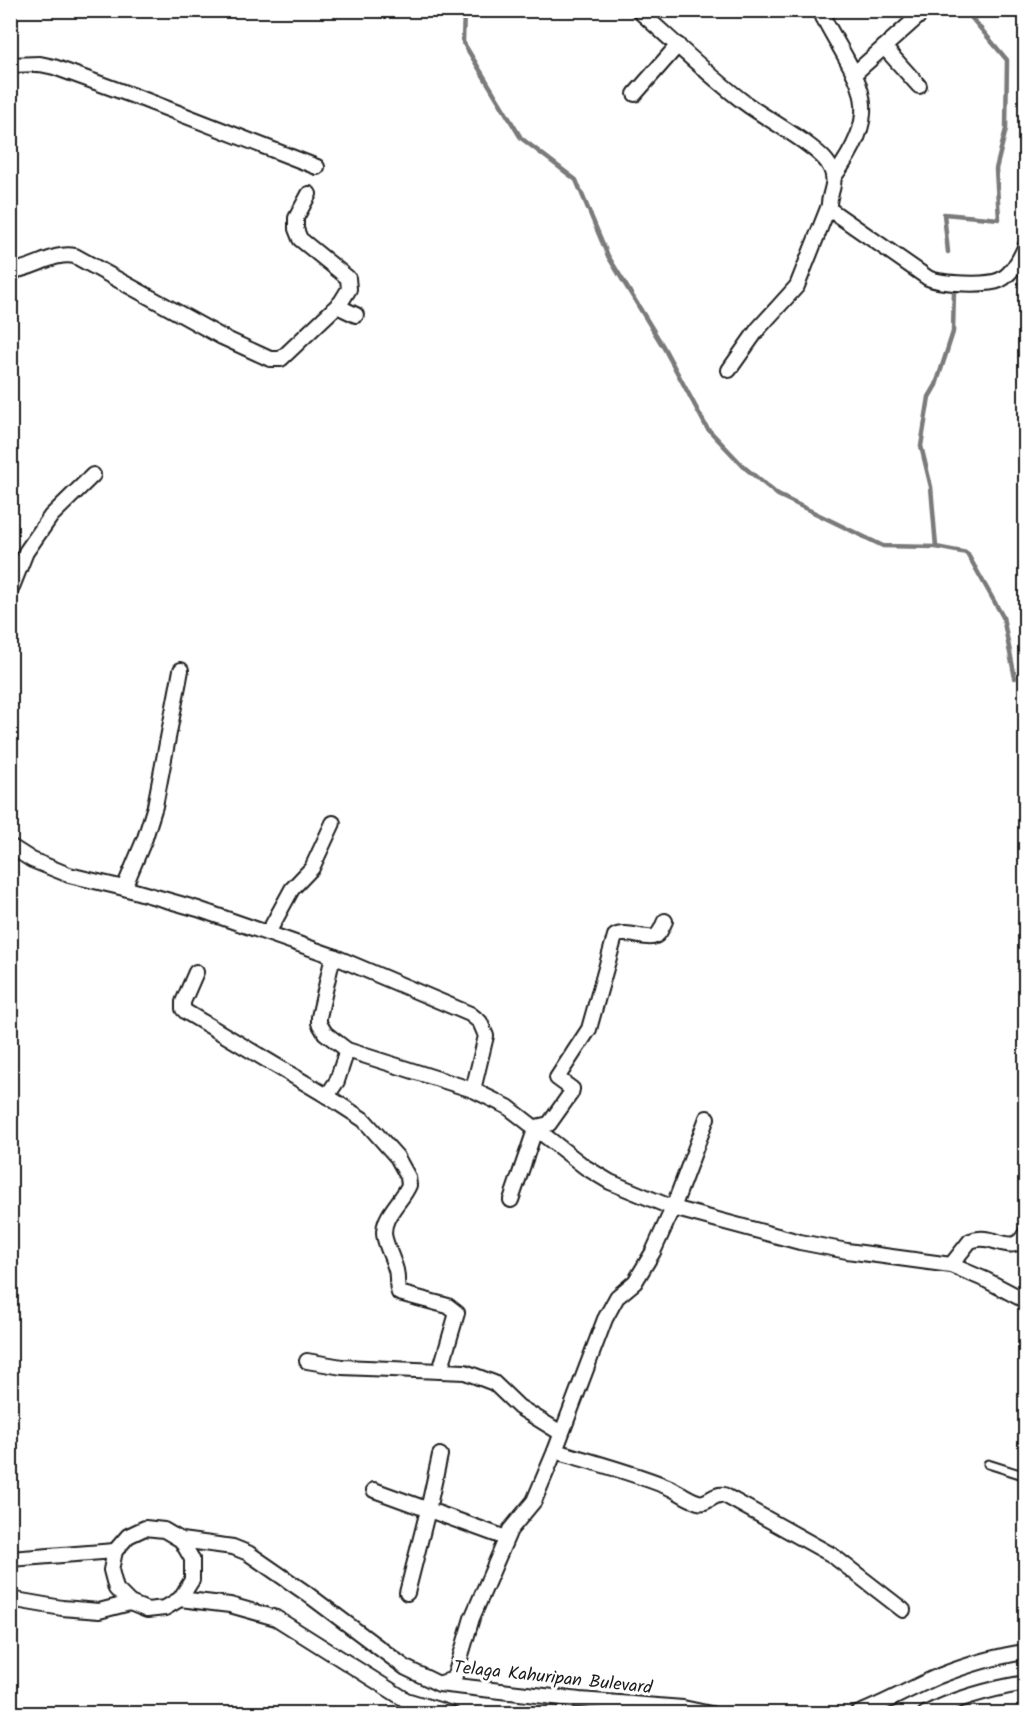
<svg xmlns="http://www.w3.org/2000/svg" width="1036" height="1724" viewBox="0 0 1036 1724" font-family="Kalam,sans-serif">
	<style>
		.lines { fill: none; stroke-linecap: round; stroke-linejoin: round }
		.stream { stroke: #7a7a7a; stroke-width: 4.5 }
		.lane-casing { stroke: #1c1c1c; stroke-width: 11 }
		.street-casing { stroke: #1c1c1c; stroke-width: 18 }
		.lane { stroke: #fff; stroke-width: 7 }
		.street { stroke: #fff; stroke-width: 14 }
		.labels { text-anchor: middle; stroke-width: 6; stroke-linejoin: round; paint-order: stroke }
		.street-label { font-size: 18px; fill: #1c1c1c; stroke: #fff }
	</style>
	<rect width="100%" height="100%" fill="#fff"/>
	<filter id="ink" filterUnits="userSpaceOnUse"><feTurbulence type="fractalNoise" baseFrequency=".0167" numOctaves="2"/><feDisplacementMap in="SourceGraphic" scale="12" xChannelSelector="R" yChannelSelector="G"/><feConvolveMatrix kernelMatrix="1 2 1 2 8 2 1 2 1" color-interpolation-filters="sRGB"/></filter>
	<g filter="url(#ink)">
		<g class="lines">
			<g class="stream">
				<polyline points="464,10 463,42 521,138 576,180 608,256 664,348 707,428 744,467 778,495 883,546 936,547 967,553 1003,617 1015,678"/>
				<polyline points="948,252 944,214 999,219 996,169 1006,129 1007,60 965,10"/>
				<polyline points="936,547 931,487 921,446 929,397 936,385 953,332 954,290"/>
			</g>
			<g class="lane-casing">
				<g id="lane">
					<polyline points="10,558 22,563"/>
					<polyline points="988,1464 1026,1476"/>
				</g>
			</g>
			<g class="street-casing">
				<g id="street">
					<path d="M638,10c35,31 70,65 107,93 20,15 74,44 84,62 11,19 -2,28 0,44l99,69c13,6 59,8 72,2 12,-6 21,-23 26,-35"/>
					<path d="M830,10l-7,7c37,69 63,88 11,160"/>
					<polyline points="884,47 919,86"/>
					<polyline points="10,65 40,64 54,67 145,100 317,167"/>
					<polyline points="854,74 921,14"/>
					<polyline points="635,94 678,45"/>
					<path d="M10,271c23,-1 44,-20 65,-15l147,81 48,22h11l60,-57 8,-13 -1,-11 -48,-39 -4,-10v-11l13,-24"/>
					<polyline points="337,306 356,315"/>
					<polyline points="729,370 758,329 797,286 828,208"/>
					<polyline points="10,592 26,552 51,516 93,475"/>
					<polyline points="10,846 32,860 69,875 124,888 198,909 333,956 470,1014 480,1022 486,1036 473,1090 508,1107 585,1167 610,1182 673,1208 800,1242 847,1251 951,1265 986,1280 1026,1301"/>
					<polyline points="124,888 145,838 155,806 181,670"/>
					<polyline points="268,933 292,889 312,868 333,823"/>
					<polyline points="333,956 319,1017 319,1023 325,1033 347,1050 473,1090"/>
					<path d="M196,972l-13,30v7l3,3 141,84 37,24 33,37 11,20 1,8c-7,17 -30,33 -24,54 3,11 8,20 11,31 2,8 0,16 3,23l49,13 9,7 -17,58"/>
					<polyline points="327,1096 337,1081 347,1050"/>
					<path d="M511,1200l25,-73 13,-3 22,-31 1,-4 -15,-11 32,-49 26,-93c12,-7 36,7 43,-2 3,-3 5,-9 7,-13"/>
					<path d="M951,1265l19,-24c25,-10 43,19 56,-9"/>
					<polyline points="307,1361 342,1367 465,1372 494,1383 519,1407 561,1433"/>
					<path d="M555,1451c38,11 76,21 113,36 10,4 19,12 30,15 10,3 15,-9 26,-7l108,60 71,55"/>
					<polyline points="374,1490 506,1538"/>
					<polyline points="181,1540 192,1559 192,1580 180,1599 165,1608 147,1610 130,1603 116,1589 111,1570 115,1551 128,1536 145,1528 164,1530 181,1540 233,1547 248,1553 306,1593 406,1668 439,1684 580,1700 683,1708 711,1714"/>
					<polyline points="10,1559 115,1551"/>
					<polyline points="407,1593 428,1510 440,1455"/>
					<polyline points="10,1599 62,1608 99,1611 130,1603"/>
					<polyline points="180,1599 230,1605 276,1618 406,1700 452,1714"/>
					<polyline points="441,1683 454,1679 472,1618 510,1530 534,1501 555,1451 605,1319 617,1297 635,1282 653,1252 673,1208 707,1118"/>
					<path d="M857,1714c29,-11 54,-26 82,-38 28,-11 57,-20 87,-24"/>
					<path d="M925,1714c32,-16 65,-25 101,-31"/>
				</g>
			</g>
			<use href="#lane" class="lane"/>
			<use href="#street" class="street"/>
		</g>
	</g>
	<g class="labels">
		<g class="street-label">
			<text transform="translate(553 1677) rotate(6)" y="6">Telaga Kahuripan Bulevard</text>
		</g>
	</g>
	<rect width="1036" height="1724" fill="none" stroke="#fff" stroke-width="36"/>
	<rect x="18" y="18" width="1000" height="1688" fill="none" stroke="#1c1c1c" stroke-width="2" filter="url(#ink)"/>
</svg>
